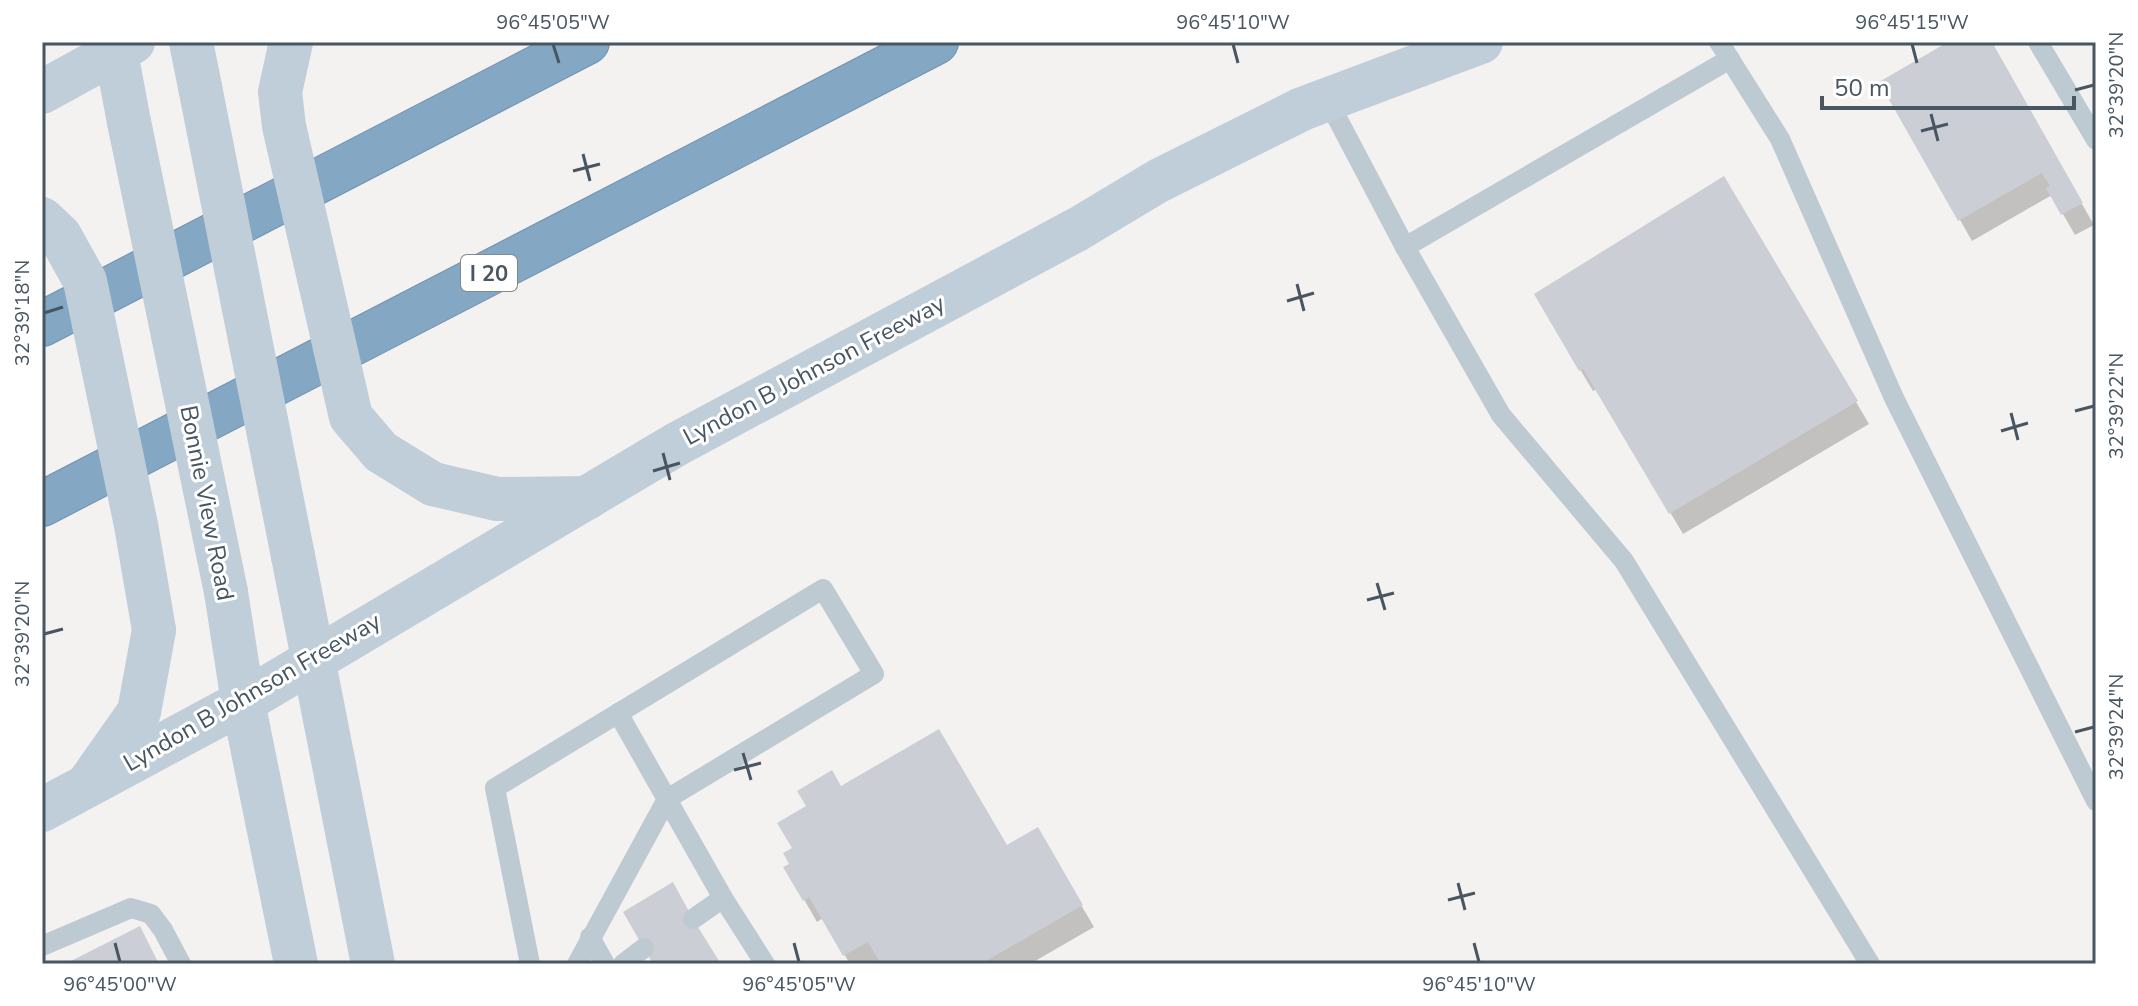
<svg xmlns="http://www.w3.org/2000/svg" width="2138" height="1006" viewBox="0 0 2138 1006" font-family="'Nunito Sans',sans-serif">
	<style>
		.shadow { fill: #0003 }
		.building { fill: #cbced4 }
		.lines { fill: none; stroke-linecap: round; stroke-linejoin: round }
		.motorway-casing { stroke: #6f92b0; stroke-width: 46 }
		.service { stroke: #becad2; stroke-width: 20 }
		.secondary { stroke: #c0ceda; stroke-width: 44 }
		.motorway { stroke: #84a7c4; stroke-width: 44 }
		.secondary-bridge { stroke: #c0ceda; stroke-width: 44 }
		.ticks { fill: none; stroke: #475661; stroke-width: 3 }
		.labels { text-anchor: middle; stroke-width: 6; stroke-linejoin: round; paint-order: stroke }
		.shield { fill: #fff; stroke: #7e8990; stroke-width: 2 }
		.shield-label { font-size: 22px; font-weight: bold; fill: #475661 }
		.street-label { font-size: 24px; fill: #475661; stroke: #fff }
		.neatline { fill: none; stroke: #475661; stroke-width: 3 }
		.ticks-label { font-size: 20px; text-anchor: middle; fill: #475661 }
	</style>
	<rect width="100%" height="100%" fill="#f4f1f1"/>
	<g class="shadow">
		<polygon points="1952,42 1989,42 2094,225 2075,235 2052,195 1972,241 1882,82"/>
		<polygon points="1724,179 1869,424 1683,534 1597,389 1593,391 1536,295"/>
		<polygon points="840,789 1006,848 1037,830 1094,927 1030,964 850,964 823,918 817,922 786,868 792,865 794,849"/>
	</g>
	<g class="building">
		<polygon points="1948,42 1992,42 2083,203 2061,215 2046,188 2050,186 2042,173 1958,221 1879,82"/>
		<polygon points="1724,176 1858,401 1669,514 1583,369 1579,371 1534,294"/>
		<polygon points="939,729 1007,845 1038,827 1083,905 981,964 881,964 868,942 843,956 809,897 803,901 783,867 789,864 783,853 792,848 777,823 806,806 797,791 832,770 841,786"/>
		<polygon points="673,882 693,919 721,964 653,964 623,912"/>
		<polygon points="140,926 159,964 70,964 69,962"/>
	</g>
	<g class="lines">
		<g class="motorway-casing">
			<g id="motorway">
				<polyline points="42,324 587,42"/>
				<polyline points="42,504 936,42"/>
			</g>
		</g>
		<g class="service">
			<polyline points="1719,42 1780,139 1894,398 2096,801"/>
			<polyline points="2038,42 2096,140"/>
			<polyline points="1327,99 1405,247 1501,415 1624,561 1870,964"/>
			<polyline points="1405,247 1730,59"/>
			<polyline points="618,713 723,898 765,964"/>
			<polyline points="693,919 723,898"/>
			<polyline points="590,937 605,964"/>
			<polyline points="42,946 131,908 151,914 163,930 181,964"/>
			<polyline points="530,964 495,788 823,589 874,674 667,799 577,964"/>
			<polyline points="623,964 644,948"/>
		</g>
		<g class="secondary">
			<polyline points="114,42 129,122"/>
			<polyline points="191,42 200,87"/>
			<polyline points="42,92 133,42"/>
			<polyline points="433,484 497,499 587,498"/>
			<polyline points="293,556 373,964"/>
			<polyline points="226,592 243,702 296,964"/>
			<polyline points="91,780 139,712 154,630"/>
			<polyline points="42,810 243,702 677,444 1078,229 1158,181 1302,109 1481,42"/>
		</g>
		<use href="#motorway" class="motorway"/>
		<g class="secondary-bridge">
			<polyline points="291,42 280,92 284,126 351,417 381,452 433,484"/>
			<polyline points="200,87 293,556"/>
			<polyline points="129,122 226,592"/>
			<polyline points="42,219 60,236 85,281 136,525 154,630"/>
		</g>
	</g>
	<path class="ticks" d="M553,44l6,19M1233,44l5,19M1912,44l5,19M2075,90l19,-5M1931,114l7,27M1921,131l27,-7M583,154l7,27M573,171l27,-7M1297,284l7,27M1287,301l27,-8M44,313l19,-6M2075,411l19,-5M2011,413l7,27M2001,431l27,-8M663,453l7,27M653,471l27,-8M1377,583l8,27M1367,600l27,-7M44,634l19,-5M2075,732l19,-5M743,753l8,27M734,770l27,-7M1458,883l7,27M1448,900l27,-7M115,943l5,19M794,943l5,19M1474,943l5,19"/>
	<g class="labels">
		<rect class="shield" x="461" y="255" width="56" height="36" rx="6"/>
		<g class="shield-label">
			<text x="489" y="281">I 20</text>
		</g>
		<g class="street-label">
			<text transform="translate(814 370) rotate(-28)" y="8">Lyndon B Johnson Freeway</text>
			<text transform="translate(207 503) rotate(79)" y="8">Bonnie View Road</text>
			<text transform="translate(252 692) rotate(-30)" y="8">Lyndon B Johnson Freeway</text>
		</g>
	</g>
	<rect width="2138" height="1006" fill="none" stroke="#ffffff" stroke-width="88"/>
	<path d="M1822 96v12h252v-12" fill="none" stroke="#475661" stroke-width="4"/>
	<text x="1834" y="96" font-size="24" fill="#475661" stroke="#ffffff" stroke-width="6" paint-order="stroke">50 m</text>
	<rect x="44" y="44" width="2050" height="918" class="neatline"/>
	<g class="ticks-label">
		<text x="553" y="29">96°45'05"W</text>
		<text x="1233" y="29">96°45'10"W</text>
		<text x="1912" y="29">96°45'15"W</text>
		<text transform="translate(2116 85) rotate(-90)" y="7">32°39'20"N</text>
		<text transform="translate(22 313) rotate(-90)" y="7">32°39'18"N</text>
		<text transform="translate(2116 406) rotate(-90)" y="7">32°39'22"N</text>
		<text transform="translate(22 634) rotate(-90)" y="7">32°39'20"N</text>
		<text transform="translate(2116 727) rotate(-90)" y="7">32°39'24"N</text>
		<text x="120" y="991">96°45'00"W</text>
		<text x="799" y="991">96°45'05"W</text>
		<text x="1479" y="991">96°45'10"W</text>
	</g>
</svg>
